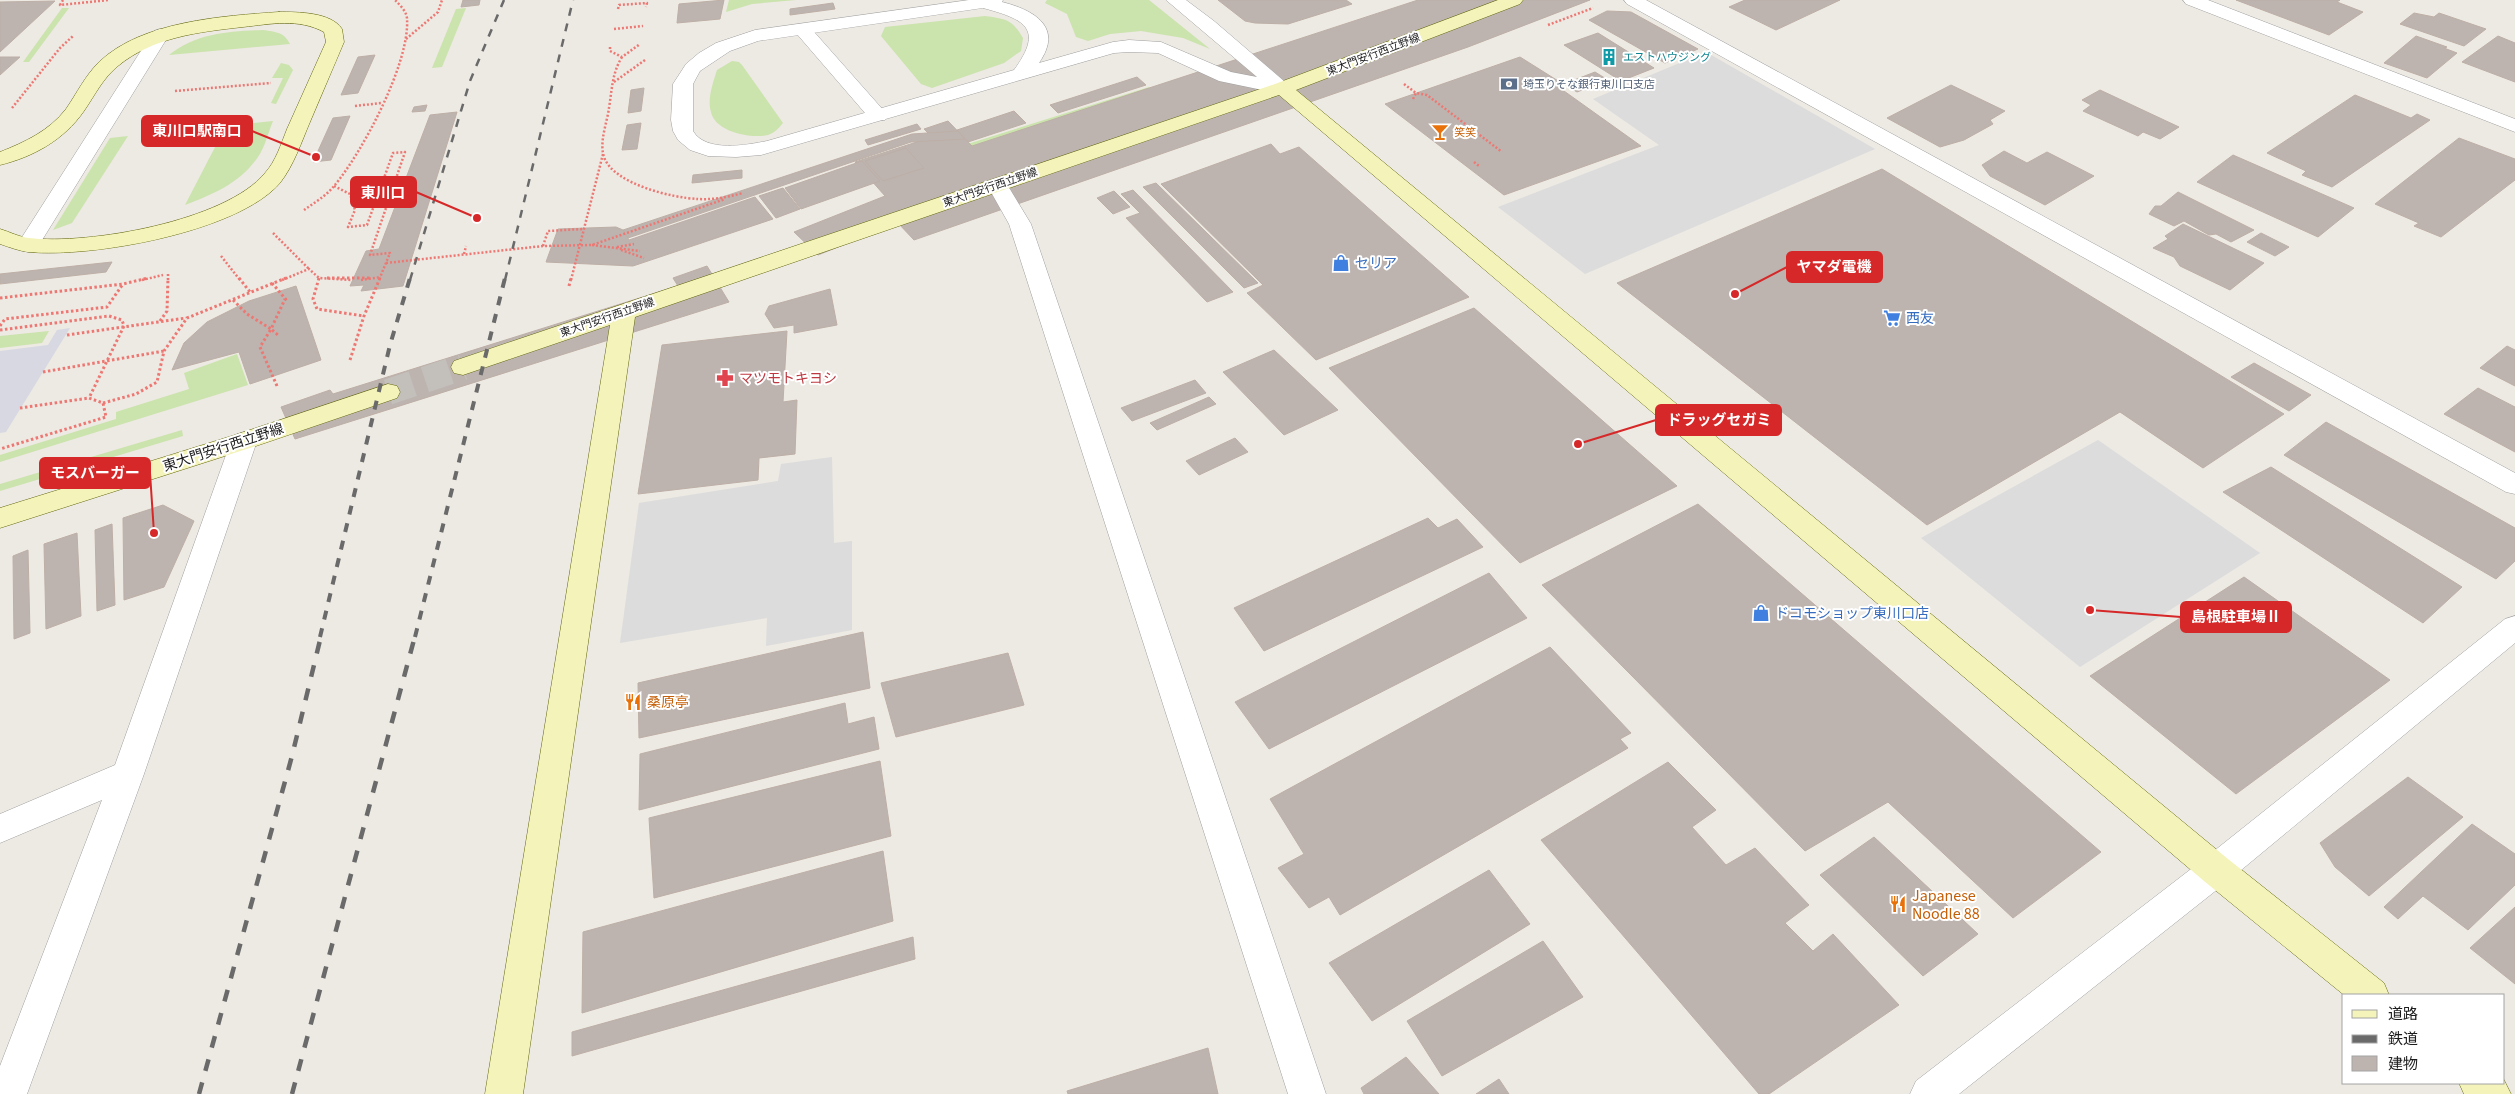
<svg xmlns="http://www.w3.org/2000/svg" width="2515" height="1094" viewBox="0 0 2515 1094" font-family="'Source Sans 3','Noto Sans JP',sans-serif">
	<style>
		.grass { fill: #cbe3ac }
		.parking { fill: #dcdcdc }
		.plaza { fill: #d7d8e2 }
		.building { fill: #bdb4b0; stroke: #bdafa6 }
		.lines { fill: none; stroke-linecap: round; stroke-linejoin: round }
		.secondary-tunnel { stroke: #c3c0bb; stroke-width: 26; stroke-dasharray: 26 13; stroke-linecap: butt }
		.lane-casing { stroke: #a0a0a0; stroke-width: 1 }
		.street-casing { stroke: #a0a0a0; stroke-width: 1 }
		.secondary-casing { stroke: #64680e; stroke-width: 1 }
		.path-far1 { stroke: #ed7873; stroke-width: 2.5; stroke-dasharray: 2 2; stroke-linecap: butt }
		.path { stroke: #ed7873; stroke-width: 3; stroke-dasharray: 2.5 2.5; stroke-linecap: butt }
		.lane { fill: #fff; fill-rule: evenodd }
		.street { fill: #fff; fill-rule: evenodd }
		.secondary { fill: #f3f3ba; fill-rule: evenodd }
		.rail-far2 { stroke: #6a6a6a; stroke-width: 2.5; stroke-dasharray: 8 8; stroke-linecap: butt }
		.rail-far1 { stroke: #6a6a6a; stroke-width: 4; stroke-dasharray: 9 9; stroke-linecap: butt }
		.rail { stroke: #6a6a6a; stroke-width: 4.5; stroke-dasharray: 12 12; stroke-linecap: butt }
		.labels { text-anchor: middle; stroke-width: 4; stroke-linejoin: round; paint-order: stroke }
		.far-street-label { font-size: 11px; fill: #1c1c1c; stroke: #fff }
		.far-culture-label { font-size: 11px; fill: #0d838f; stroke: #fff; text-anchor: start }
		.far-service-label { font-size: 11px; fill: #4e5e75; stroke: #fff; text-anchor: start }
		.far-food-label { font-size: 11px; fill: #c56008; stroke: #fff; text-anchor: start }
		.shop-label { font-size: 14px; fill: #366cbe; stroke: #fff; text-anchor: start }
		.health-label { font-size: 14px; fill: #be3a42; stroke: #fff; text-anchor: start }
		.street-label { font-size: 14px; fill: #1c1c1c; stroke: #fff }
		.food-label { font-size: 14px; fill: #c56008; stroke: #fff; text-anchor: start }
		.near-food-label { font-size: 16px; fill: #c56008; stroke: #fff; text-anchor: start }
		.leader { fill: none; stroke: #d62828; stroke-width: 2 }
		.callout-dot { fill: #d62828; stroke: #fff; stroke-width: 2 }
		.callout { fill: #d62828; stroke: #d62828; stroke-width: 2 }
		.callout-label { font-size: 15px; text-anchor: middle; font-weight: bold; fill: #fff }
	</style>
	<rect width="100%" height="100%" fill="#ede9e3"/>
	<g class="grass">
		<polygon points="729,0 796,0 752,4 726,12"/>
		<polygon points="1047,0 1149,0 1210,49 1183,38 1141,31 1110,34 1088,41 1076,37 1067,14 1045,3"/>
		<polygon points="62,8 69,8 29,62 23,62"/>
		<polygon points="466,8 442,67 432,68 456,9"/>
		<path d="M985,16c21,3 27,3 38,22l-2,13 -17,12 -72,25 -11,-4 -40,-48 4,-9z"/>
		<path d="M263,30c13,2 21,2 27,14l-121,11c27,-22 61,-24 94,-25z"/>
		<path d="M732,61l7,1 3,3 41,58c-4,5 -9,10 -15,12 -17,4 -53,-3 -57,-23 -4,-13 2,-29 6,-42z"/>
		<polygon points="281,63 289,65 293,70 276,104 271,103 283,78 272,78"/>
		<polygon points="1149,87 1150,92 930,167 923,158"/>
		<path d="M273,121c-5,12 -8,26 -15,36 -18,26 -44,37 -73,48l41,-79z"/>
		<polygon points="128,136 72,223 53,230 110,138"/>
		<polygon points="49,331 42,343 0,348 0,336"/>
		<polygon points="237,354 248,385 0,462 0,455 116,419 116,412 189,389 184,373"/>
		<polygon points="182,430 183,436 0,491 0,484"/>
	</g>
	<g class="parking">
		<polygon points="1706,52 1875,149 1585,274 1498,207 1659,145 1593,99"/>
		<polygon points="2098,440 2260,553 2080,667 1921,538"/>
		<polygon points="832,457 834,543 852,541 852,630 766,646 767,618 620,643 639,503 778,481 781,464"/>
	</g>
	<polygon class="plaza" points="70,328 6,432 0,433 0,351 48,345 57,330"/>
	<g class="building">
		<polygon points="463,0 480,0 479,5 461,7"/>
		<polygon points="724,0 720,19 677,23 679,4"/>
		<polygon points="1218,0 1346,0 1352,4 1288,24 1255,23 1245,21"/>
		<polygon points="1418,0 1590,0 1468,47 914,240 898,223 818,255 794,232 885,196 855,162 932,137 924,129 948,121 972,146"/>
		<polygon points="1745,0 1840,0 1776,30 1729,7"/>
		<polygon points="2236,0 2340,0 2337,2 2363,12 2329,35"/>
		<polygon points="55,1 0,52 0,2"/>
		<polygon points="833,3 835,9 790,15 790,9"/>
		<polygon points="1607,11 1631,12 1698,49 1665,63 1589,20"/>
		<polygon points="2414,13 2434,17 2439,13 2486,29 2464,46 2400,24"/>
		<polygon points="1598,33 1654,68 1621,81 1564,45"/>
		<polygon points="2416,36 2447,47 2444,48 2457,53 2427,78 2384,63"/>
		<polygon points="2498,36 2515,43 2515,82 2462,62"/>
		<polygon points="375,55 358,93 341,95 358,57"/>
		<polygon points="0,57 20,57 0,75"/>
		<polygon points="1520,57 1563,84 1564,91 1641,146 1504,195 1385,104"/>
		<polygon points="1595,72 1608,80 1577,92 1564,84"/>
		<polygon points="1137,77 1146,85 1058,113 1050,105"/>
		<polygon points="1951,85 2005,111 1990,120 1993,124 1964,140 1940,147 1887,118"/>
		<polygon points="644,88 641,111 628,113 631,90"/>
		<polygon points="2100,90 2179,127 2160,139 2143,132 2138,136 2083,111 2091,105 2082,100"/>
		<polygon points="2355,95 2411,118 2417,114 2430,120 2332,187 2302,175 2306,171 2267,153"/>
		<polygon points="427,105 425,111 412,112 414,107"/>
		<polygon points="1014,111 1026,123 968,142 957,130"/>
		<polygon points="457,112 403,286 361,291 364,285 350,286 366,251 379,249 430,115"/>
		<polygon points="350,116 331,160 313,162 333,118"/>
		<polygon points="641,123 637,149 622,150 627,125"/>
		<polygon points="917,124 921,129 868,145 865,140"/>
		<polygon points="958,131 965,139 911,142 628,238 623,230 912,134"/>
		<polygon points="2459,138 2515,159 2515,180 2441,237 2414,226 2419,223 2375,204"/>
		<polygon points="1271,144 1280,154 1299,147 1469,297 1316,360 1247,293 1263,285 1161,184"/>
		<polygon points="906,148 924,168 883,181 865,161"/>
		<polygon points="2004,151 2027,163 2047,152 2094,176 2045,205 1990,176 1982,165"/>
		<polygon points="2233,155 2354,208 2318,237 2197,182"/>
		<polygon points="862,161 880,181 801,209 785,188"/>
		<polygon points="1882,169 2284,414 2203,468 2120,412 1927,525 1617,283"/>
		<polygon points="742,170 742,178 692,183 693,175"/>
		<polygon points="1156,183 1258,283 1244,288 1143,187"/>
		<polygon points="783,188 800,209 776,218 759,196"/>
		<polygon points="1133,190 1233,292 1207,302 1126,218 1140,213 1121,194"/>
		<polygon points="1114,191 1130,207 1113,214 1097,198"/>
		<polygon points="2178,192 2254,230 2231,242 2216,234 2209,235 2184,221 2174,226 2149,214 2155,206 2161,206"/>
		<polygon points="755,197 773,219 633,266 546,262 558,229 616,227 623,230 629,240"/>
		<polygon points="2183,224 2264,263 2230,290 2180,266 2174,257 2153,248 2168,239 2165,236"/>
		<polygon points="2261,233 2289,247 2275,256 2247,242"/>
		<polygon points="112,262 106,272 0,284 0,274"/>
		<polygon points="707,266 729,302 295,439 281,407 330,390 333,394 678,286 673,278"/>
		<polygon points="296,286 321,360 250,384 239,352 172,370 184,343 207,322 249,301"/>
		<polygon points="830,289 837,325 794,333 794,325 774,328 765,314 769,306"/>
		<polygon points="1474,308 1677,486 1520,563 1329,368"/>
		<polygon points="787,331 783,402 797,400 795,454 759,458 758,480 638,494 662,345"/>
		<polygon points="2507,346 2515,350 2515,386 2480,368"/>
		<polygon points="1274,350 1338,410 1284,435 1223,372"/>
		<polygon points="2254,363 2311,395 2289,411 2231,377"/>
		<polygon points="1195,380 1206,393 1132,421 1121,408"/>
		<polygon points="2478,388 2515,407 2515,452 2444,414"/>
		<polygon points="1209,397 1216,404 1157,430 1150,423"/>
		<polygon points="2326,422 2515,528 2515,561 2496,579 2284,455"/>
		<polygon points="1235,438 1248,452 1199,475 1186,461"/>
		<polygon points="2271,467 2462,587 2423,623 2223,492"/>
		<polygon points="1698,504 2101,852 2013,918 1888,802 1805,851 1542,585"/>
		<polygon points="163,505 194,521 164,587 124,600 123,518"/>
		<polygon points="1428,518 1438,528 1457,519 1483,547 1264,651 1234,608"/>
		<polygon points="112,524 115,605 97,611 95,530"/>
		<polygon points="77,533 81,616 46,629 44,544"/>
		<polygon points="28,550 30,633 14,639 13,556"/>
		<polygon points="1489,573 1527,618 1269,749 1235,702"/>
		<polygon points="2244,577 2390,680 2236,794 2090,676"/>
		<polygon points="863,632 870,688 639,738 638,683"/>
		<polygon points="1550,647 1631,733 1620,739 1628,748 1340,915 1329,897 1309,908 1278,868 1304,854 1270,799"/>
		<polygon points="1008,653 1024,705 896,737 881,683"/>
		<polygon points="845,703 848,724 874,717 879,749 639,810 640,754"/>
		<polygon points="880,761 891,836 654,898 649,818"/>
		<polygon points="1668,762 1716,810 1692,827 1726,865 1755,848 1809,905 1785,923 1813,951 1833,934 1899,1005 1769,1094 1759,1094 1541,840"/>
		<polygon points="2408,777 2463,817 2369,896 2335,867 2320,843"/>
		<polygon points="2472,824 2515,854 2515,885 2468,930 2423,896 2398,919 2384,907"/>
		<polygon points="1874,837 1978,934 1923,976 1820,875"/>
		<polygon points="883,851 893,921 582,1013 583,932"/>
		<polygon points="1489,870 1530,924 1372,1021 1329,963"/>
		<polygon points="2515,907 2515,984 2470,948"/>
		<polygon points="913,937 915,959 572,1056 572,1032"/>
		<polygon points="1543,941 1583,997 1442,1076 1407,1021"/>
		<polygon points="1208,1048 1218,1094 1068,1094 1067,1091"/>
		<polygon points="1406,1057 1439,1094 1364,1094 1361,1088"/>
		<polygon points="1499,1079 1509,1094 1476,1094"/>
	</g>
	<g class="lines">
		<polyline class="secondary-tunnel" points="388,392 463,367"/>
		<g class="lane-casing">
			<polygon id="lane" points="802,24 808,25 885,112 888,116 885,120 871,120 796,33 793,29 796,25"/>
		</g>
		<g class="street-casing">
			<g id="street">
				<path d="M969,0h34l-1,2c32,8 62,25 37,61l74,-21 16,-2 32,2 70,30 26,5 -91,-77h20l28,21 78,67 -3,4 -7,2 -63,-13 -61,-28 -29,-1 -15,1 -353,102 -25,2 -28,-1 -18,-6 -12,-10 -5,-9 -2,-11 2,-36 13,-20 13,-11 17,-10 39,-13zM983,8c41,11 62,20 31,62l-247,71c-20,4 -61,12 -74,-10v-47l7,-13 30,-20 28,-10z"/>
				<polygon points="1624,0 1646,0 2515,473 2515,494 2506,492 1627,4"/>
				<polygon points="2183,0 2208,0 2515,119 2515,132 2186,4"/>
				<polygon points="160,29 166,31 169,35 39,245 36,250 28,252 20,250 17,245 151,35 154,31"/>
				<polygon points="998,179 1005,181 1031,224 1326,1094 1288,1094 1009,224 987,185 991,181"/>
				<polygon points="244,432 253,435 257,441 144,774 27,1094 0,1094 0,1066 102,800 0,843 0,814 115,765 231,441 235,435"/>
				<polygon points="2515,616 2515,643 2228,881 1959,1094 1910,1094 1916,1081 2204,859 2505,619"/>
			</g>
		</g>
		<g class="secondary-casing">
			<g id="secondary">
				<polygon points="1498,0 1523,0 1520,4 1296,90 2228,859 2384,983 2389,995 2344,995 2204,881 1279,95 635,317 523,1094 485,1094 610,325 463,375 454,373 451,367 454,361 1275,84"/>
				<path d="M279,12c19,0 52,0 63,17l2,13c-11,27 -23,53 -34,80 -9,21 -16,43 -30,61 -42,49 -189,75 -251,69 -10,-1 -20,-5 -29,-8v-15c10,3 19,8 29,9 59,7 197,-17 236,-65 11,-12 16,-29 22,-44 13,-29 26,-58 39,-87l-2,-10c-26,-14 -53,-8 -81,-5 -44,5 -90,10 -125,39 -15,12 -23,29 -34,45 -20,29 -51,46 -84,54v-13c25,-10 49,-21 66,-43 11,-16 19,-33 33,-47 43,-41 124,-46 180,-50z"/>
				<polygon points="388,384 397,386 400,392 397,398 253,447 0,528 0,508 235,435"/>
				<polygon points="2504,1080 2511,1094 2464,1094 2459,1083 2504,1083"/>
			</g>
		</g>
		<g class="path-far1">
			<polyline points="63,0 60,5 109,0"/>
			<polyline points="618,9 619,5 647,3 646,7"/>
			<polyline points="1548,25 1593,8"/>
			<polyline points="614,29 643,26"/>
			<polyline points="406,39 438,12 442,0"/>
			<polyline points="610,47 610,51 622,57 640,44"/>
			<path d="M622,57c-10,16 -10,33 -13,51 -2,15 -10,34 -5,49 9,27 69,41 94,42 15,1 30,-2 45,-6"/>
			<polyline points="614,82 645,60"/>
			<polyline points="1404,84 1416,93"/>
			<polyline points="175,91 271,83"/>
			<polyline points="1413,99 1416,93 1427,95 1502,152"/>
			<polyline points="355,106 381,103"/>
			<polyline points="12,108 60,48 73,36"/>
			<polyline points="1474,162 1479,166"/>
			<polyline points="334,186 350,194 355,210 348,227 367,225 393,153 405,152 370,255 390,253 379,280"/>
			<path d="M304,210c10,-7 22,-14 30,-24 28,-33 76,-123 73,-167 0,-7 -7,-14 -12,-19"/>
			<polyline points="273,233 309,269"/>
			<polyline points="592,245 640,251"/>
			<polyline points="543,246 548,231 583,229"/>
			<polyline points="617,247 634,244"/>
			<polyline points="621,250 644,258"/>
			<polyline points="464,254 466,246"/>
			<polyline points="221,256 240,280"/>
			<polyline points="386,263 543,246 592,245 725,199"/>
			<polyline points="142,280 163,275"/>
			<polyline points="168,280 168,274"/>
			<polyline points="282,280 309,269 319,278 352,280"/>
			<polyline points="361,280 381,277"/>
			<polyline points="571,280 603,154"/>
		</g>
		<g class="path">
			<polyline points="239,278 250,292"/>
			<polyline points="319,278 313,299 317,309 364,316"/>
			<polyline points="327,278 371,278"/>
			<polyline points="272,283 288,302"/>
			<polyline points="569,286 571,278"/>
			<polyline points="0,298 123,284 148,278"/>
			<polyline points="233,300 247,314 271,329 285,299"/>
			<polyline points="160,321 167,311 168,278"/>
			<polyline points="0,326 5,319 107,307 123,284"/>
			<polyline points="0,330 109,316 122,320 124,326 89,398 103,403 106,417 0,449"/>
			<polyline points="67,335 186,318"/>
			<polyline points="350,360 364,316 380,278"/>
			<polyline points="43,372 164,351"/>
			<polyline points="277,386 260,347 271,329 278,335"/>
			<polyline points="103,403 136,394 157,382 164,351 187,318 286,278"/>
			<polyline points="20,408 89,398"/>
		</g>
		<use href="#lane" class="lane"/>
		<use href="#street" class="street"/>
		<use href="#secondary" class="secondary"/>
		<g class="rail-far2">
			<polyline points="410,280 470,81 504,0"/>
			<polyline points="505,280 573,0"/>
		</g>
		<g class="rail-far1">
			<polyline points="320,637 390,345 410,278"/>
			<polyline points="415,637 505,278"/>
		</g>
		<g class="rail">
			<polyline points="199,1094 292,756 321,636"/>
			<polyline points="292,1094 415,636"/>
		</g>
	</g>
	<defs>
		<g id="building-bare" transform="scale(1.35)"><path d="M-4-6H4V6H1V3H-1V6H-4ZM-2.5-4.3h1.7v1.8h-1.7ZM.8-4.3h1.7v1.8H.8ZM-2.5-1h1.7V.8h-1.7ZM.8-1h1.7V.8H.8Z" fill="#0f9aa8" stroke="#fff" stroke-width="2.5" paint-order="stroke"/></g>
		<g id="bank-bare" transform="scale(1.35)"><path d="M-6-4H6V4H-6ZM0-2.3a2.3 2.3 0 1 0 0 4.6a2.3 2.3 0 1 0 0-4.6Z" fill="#5c6f8a" stroke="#fff" stroke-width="2.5" paint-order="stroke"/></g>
		<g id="bar-bare" transform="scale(1.35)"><path d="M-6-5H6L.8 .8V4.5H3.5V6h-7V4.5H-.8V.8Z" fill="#e8710a" stroke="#fff" stroke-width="2.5" paint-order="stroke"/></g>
		<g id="shop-bare" transform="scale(1.35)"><path d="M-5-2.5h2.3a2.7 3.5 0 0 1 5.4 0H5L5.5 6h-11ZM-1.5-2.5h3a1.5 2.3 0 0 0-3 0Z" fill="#3f7fe0" stroke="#fff" stroke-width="2.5" paint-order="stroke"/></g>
		<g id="supermarket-bare" transform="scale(1.35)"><path d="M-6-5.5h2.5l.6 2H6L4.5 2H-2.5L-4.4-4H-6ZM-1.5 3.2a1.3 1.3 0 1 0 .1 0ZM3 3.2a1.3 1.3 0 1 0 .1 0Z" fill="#3f7fe0" stroke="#fff" stroke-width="2.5" paint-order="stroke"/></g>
		<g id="pharmacy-bare" transform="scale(1.35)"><path d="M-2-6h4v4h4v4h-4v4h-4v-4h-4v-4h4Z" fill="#e0444e" stroke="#fff" stroke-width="2.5" paint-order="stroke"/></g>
		<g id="restaurant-bare" transform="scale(1.35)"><path d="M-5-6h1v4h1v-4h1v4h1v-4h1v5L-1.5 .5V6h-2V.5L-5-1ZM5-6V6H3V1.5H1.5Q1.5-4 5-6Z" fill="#e8710a" stroke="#fff" stroke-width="2.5" paint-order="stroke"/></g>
	</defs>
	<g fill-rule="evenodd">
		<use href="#building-bare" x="1609" y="57"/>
		<use href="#bank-bare" x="1509" y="84"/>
		<use href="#bar-bare" x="1440" y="132"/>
		<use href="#shop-bare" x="1341" y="263"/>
		<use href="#supermarket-bare" x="1892" y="318"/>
		<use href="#pharmacy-bare" x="725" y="378"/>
		<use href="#shop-bare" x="1761" y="613"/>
		<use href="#restaurant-bare" x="633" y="702"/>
		<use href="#restaurant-bare" x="1898" y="904"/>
	</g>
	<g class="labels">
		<g class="far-street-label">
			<text transform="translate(1373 54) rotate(-21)" y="4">東大門安行西立野線</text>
			<text transform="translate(990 187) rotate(-19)" y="4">東大門安行西立野線</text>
			<text transform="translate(607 317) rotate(-19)" y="4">東大門安行西立野線</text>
		</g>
		<g class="far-culture-label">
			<text x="1623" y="61">エストハウジング</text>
		</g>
		<g class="far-service-label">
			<text x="1523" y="88">埼玉りそな銀行東川口支店</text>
		</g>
		<g class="far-food-label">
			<text x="1454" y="136">笑笑</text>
		</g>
		<g class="shop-label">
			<text x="1355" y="268">セリア</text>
			<text x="1906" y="323">西友</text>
			<text x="1775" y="618">ドコモショップ東川口店</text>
		</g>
		<g class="health-label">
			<text x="739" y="383">マツモトキヨシ</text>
		</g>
		<g class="street-label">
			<text transform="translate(223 447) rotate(-18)" y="5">東大門安行西立野線</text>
		</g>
		<g class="food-label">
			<text x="647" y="707">桑原亭</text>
		</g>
		<g class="near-food-label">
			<text x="1912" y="901">Japanese<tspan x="1912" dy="18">Noodle 88</tspan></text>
		</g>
	</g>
	<path class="leader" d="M316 157L252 131M477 218L416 192M1735 294L1787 267M1578 444L1656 420M154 533L150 473M2090 610L2181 617"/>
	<g class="callout-dot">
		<circle cx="316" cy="157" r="5"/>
		<circle cx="477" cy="218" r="5"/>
		<circle cx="1735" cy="294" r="5"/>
		<circle cx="1578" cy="444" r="5"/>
		<circle cx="154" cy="533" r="5"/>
		<circle cx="2090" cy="610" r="5"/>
	</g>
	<g class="callout">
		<rect x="142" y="116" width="110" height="30" rx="5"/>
		<rect x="351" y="177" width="65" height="30" rx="5"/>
		<rect x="1787" y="252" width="95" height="30" rx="5"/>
		<rect x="1656" y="405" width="125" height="30" rx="5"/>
		<rect x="40" y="458" width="110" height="30" rx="5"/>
		<rect x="2181" y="602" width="110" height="30" rx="5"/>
	</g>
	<g class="callout-label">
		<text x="197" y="136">東川口駅南口</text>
		<text x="383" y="198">東川口</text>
		<text x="1834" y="272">ヤマダ電機</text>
		<text x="1719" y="425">ドラッグセガミ</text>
		<text x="95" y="478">モスバーガー</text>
		<text x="2236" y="622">島根駐車場Ⅱ</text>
	</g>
	<rect x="2342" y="994" width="162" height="90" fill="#ffffff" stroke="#a4a4a4"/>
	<rect x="2352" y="1010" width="25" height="8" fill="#f3f3ba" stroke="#a4a4a4"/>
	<text x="2388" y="1019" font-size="15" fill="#1c1c1c">道路</text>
	<rect x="2352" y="1035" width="25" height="8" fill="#6a6a6a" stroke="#a4a4a4"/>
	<text x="2388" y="1044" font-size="15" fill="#1c1c1c">鉄道</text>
	<rect x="2352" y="1056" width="25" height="15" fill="#bdb4b0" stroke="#a4a4a4"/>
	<text x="2388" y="1069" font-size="15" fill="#1c1c1c">建物</text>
</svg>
